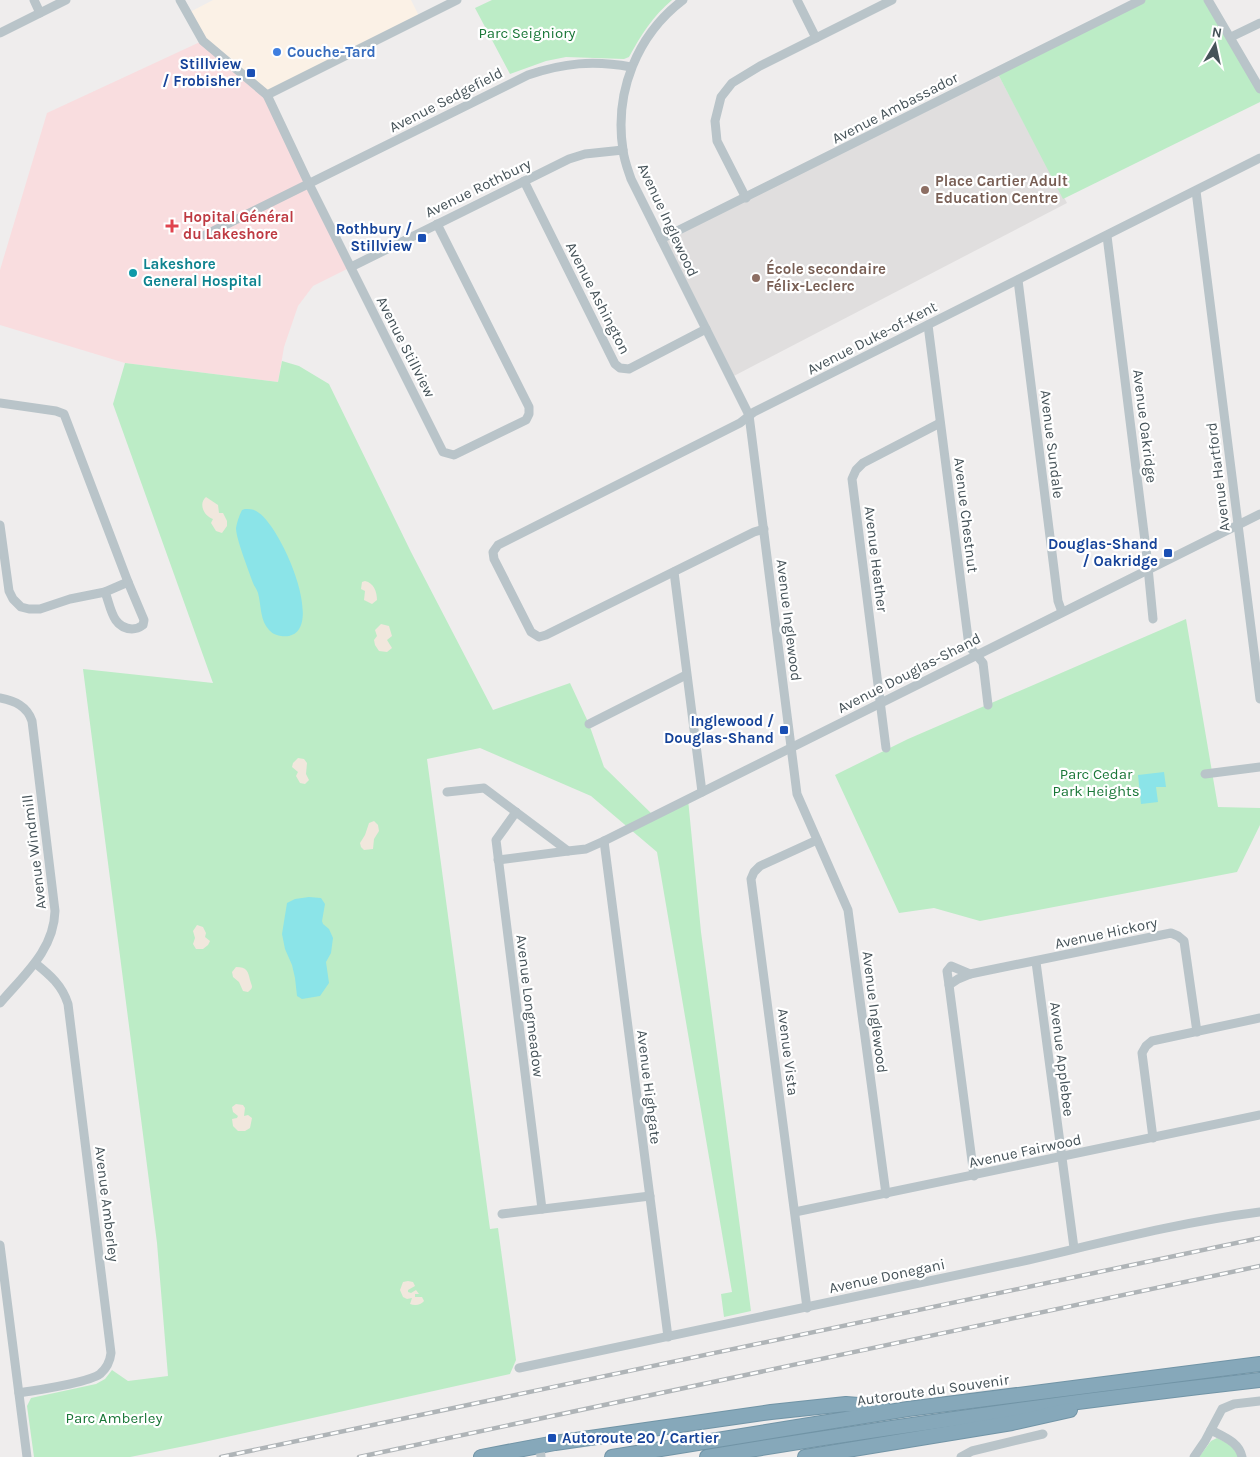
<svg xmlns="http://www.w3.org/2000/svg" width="1260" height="1457" viewBox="0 0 1260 1457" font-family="Karla,sans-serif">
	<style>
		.commercial { fill: #fbf1e6 }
		.education { fill: #e0dede }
		.medical { fill: #f9dddf }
		.green { fill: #bcecc6 }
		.sand { fill: #f1e7dd }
		.water { fill: #8be4e8 }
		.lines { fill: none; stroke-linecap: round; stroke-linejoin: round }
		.highway-casing { stroke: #7194a6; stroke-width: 16 }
		.minor { stroke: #b9c4c9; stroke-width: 9 }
		.highway { stroke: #86a8ba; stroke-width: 14 }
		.rail-casing { stroke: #afb4b7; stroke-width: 4.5 }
		.rail { stroke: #fff; stroke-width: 2.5; stroke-dasharray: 8; stroke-linecap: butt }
		.shop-dot { fill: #3f7fe0; stroke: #fff; stroke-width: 2 }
		.transit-dot { fill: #1a4fb4; stroke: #fff; stroke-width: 2 }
		.education-dot { fill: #8d6e63; stroke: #fff; stroke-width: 2 }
		.health-dot { fill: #e0444e; stroke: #fff; stroke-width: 2 }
		.culture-dot { fill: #0f9aa8; stroke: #fff; stroke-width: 2 }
		.labels { text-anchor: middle; stroke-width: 4.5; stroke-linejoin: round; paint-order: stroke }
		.park-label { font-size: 15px; fill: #1a7738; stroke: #fff }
		.shop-label { font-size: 15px; font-weight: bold; fill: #366cbe; stroke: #fff; text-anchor: start }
		.transit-label { font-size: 15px; font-weight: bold; fill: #164399; stroke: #fff; text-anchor: end }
		.street-label { font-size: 15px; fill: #465359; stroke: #fff }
		.education-label { font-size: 15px; font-weight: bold; fill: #785e54; stroke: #fff; text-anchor: start }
		.health-label { font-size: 15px; font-weight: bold; fill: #be3a42; stroke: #fff; text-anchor: start }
		.culture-label { font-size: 15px; font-weight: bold; fill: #0d838f; stroke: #fff; text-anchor: start }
	</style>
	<rect width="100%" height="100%" fill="#efeded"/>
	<polygon class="commercial" points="213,0 411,0 419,16 267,95 203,41 190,12"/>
	<polygon class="education" points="998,74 1067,203 730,378 661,239"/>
	<polygon class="medical" points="200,42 267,95 351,267 313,286 298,306 284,347 278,382 125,363 0,325 0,270 47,113"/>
	<g class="green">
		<path d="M492,0h180c-19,16 -31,35 -43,57l-5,2 -58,-2 -20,4 -36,13 -35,-66z"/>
		<polygon points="1142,0 1208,0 1260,90 1260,102 1063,199 998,74"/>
		<polygon points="282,361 299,366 329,384 411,552 493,710 570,683 589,724 604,767 654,816 688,799 701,932 751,1311 724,1317 721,1294 732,1292 657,852 591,796 480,748 427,759 490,1229 498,1228 516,1360 510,1374 195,1444 130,1457 34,1457 27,1406 31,1398 96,1384 105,1379 112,1370 128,1381 168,1376 157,1243 83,669 213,683 113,404 125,363 278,382"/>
		<polygon points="1186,619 1218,807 1260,808 1260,825 1237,872 980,921 934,908 899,913 835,775 908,739"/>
		<polygon points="1217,1438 1231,1445 1239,1457 1199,1457 1211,1441"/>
	</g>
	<g class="sand">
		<path d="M206,497l12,8 1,8h4l4,8v5l-5,7 -6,-2 -5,-8 2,-4c-9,-3 -15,-15 -7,-22z"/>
		<path d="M365,581c9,2 12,11 12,19l-5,4 -8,-4 1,-9 -4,-2 1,-7z"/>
		<polygon points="381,624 389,626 392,636 387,640 392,648 387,652 379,651 375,645 374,640 377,636 375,630"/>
		<polygon points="298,758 304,759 307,763 306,774 309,780 305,784 300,783 296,776 298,772 292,767 293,763"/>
		<polygon points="374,821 378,825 379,831 374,839 373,849 364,850 361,847 360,843 365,835 369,823"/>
		<polygon points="197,925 203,927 206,933 205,937 210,941 208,945 203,949 196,949 193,944 195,938 193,931"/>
		<path d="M236,967c11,0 12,4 14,13 2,7 4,7 -2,12l-5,-1 -4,-9 -6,-5 -1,-5z"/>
		<polygon points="236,1104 243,1105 245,1108 244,1116 248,1115 252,1118 250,1128 245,1131 238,1131 233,1126 232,1119 237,1118 238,1116 233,1112 232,1107"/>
		<path d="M408,1281l5,1 2,4 -7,4v2l3,1 5,-3 3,4h-4v3h7l2,4c-3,4 -9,5 -14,3l2,-6 -5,1 -4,-2 -3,-7 3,-8z"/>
	</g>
	<g class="water">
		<path d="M245,509c3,0 8,0 11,2 25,12 76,131 25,125 -7,-1 -11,-4 -15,-10 -6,-10 -5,-22 -8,-33 -1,-4 -4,-7 -5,-10 -4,-12 -17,-44 -17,-55 1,-6 3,-12 6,-18z"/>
		<polygon points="1164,772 1166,787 1156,787 1158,802 1141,804 1138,775"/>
		<polygon points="309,897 321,898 325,904 322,921 323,924 329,929 333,938 331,953 326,962 329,983 320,996 302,999 297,996 295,978 292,965 285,949 282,934 287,903 295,899"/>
	</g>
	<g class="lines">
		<g class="highway-casing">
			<g id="highway">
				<polyline points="481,1457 555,1443 771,1412 846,1404 883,1407"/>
				<polyline points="612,1457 908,1409 1260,1364"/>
				<path d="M707,1457c184,-31 368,-56 553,-77"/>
				<polyline points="805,1457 1012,1423 1070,1410"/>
			</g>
		</g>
		<g class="minor">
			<polyline points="34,0 40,13"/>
			<polyline points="180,0 203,41 267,95 309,184 443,452 454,455 526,420 529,414 529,407 437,224"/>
			<path d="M683,0c-46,35 -69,92 -60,150 1,10 5,20 8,29l118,236 48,379 51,116 38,284"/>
			<polyline points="797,0 816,38"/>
			<polyline points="1208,0 1260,89"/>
			<polyline points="0,33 66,0"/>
			<polyline points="1231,37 1260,23"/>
			<polyline points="267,95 457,0"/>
			<polyline points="524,181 615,364 620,368 629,369 706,329"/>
			<polyline points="1196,191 1260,699"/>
			<polyline points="746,198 717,141 715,121 721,97 732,83 760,66 892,0"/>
			<path d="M205,235l323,-160c36,-12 65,-15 103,-8"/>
			<polyline points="1107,236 1147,557 1153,619"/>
			<polyline points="661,239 1141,0"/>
			<polyline points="351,267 569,159 585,154 623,150"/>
			<polyline points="1018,280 1058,601 1062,612"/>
			<polyline points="928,325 969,646 983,663 988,705"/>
			<polyline points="0,403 56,411 64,414 128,582 105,592 70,599 40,609 29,609 21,607 13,599 9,591 0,525"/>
			<polyline points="764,529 754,532 546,635 539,637 531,632 494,559 493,552 498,545 740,423 754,412 1260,158"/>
			<polyline points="674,572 702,792"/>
			<path d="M105,592c6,15 7,36 27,37 5,0 7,-1 11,-4l1,-5 -16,-38"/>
			<path d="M0,698c15,3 27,8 32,23l23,190c-1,39 -31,64 -55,92"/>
			<polyline points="589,724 686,675"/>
			<polyline points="886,748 852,479 856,470 863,463 940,423"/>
			<polyline points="1205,774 1260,767"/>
			<polyline points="447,792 484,788 568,851 586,849 604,841 1260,514"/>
			<polyline points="516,812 496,840 542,1209"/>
			<polyline points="604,841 668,1337"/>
			<polyline points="498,860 568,851"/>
			<polyline points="1036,962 1074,1248"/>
			<polyline points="949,985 958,979 970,974"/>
			<polyline points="1153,1138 1142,1053 1146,1046 1152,1041 1260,1018"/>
			<polyline points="974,1176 949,985 947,971 951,966 970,974 1171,933 1178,936 1184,941 1197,1032"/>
			<polyline points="795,1212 1260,1115"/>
			<polyline points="502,1214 650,1196"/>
			<polyline points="0,1245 27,1457"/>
			<polyline points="807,1308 751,879 754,872 760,866 817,840"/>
			<path d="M519,1368l509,-108c77,-18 153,-38 232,-48"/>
			<path d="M19,1393c17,-3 69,-10 81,-19 7,-6 10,-12 11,-21l-43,-349c-6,-19 -18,-29 -33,-41"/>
			<path d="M1211,1430c13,7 28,12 31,27"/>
			<polyline points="540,1446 541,1457"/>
			<polyline points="961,1457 972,1451 1043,1434"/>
			<polyline points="1194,1457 1205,1441 1222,1409 1234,1404 1260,1401"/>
		</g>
		<use href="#highway" class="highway"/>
		<g class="rail-casing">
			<g id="rail">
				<polyline points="221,1457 1260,1238"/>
				<polyline points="359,1457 1260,1266"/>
			</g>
		</g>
		<use href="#rail" class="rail"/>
	</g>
	<circle class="shop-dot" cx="277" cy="52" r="5"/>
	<g class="transit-dot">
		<rect x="246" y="68" width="10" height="10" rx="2.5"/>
		<rect x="417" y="233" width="10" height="10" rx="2.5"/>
		<rect x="1163" y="548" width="10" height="10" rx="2.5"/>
		<rect x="779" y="725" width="10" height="10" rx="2.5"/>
		<rect x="547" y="1433" width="10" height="10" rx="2.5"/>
	</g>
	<g class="education-dot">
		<circle cx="925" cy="190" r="5"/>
		<circle cx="756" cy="278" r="5"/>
	</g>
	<path class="health-dot" d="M169.5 218.5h5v5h5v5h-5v5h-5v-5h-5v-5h5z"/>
	<circle class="culture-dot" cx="133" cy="273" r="5"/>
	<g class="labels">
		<g class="park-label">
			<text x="527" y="38">Parc Seigniory</text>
			<text x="1096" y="779">Parc Cedar<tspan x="1096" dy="17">Park Heights</tspan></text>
			<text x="114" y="1423">Parc Amberley</text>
		</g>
		<g class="shop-label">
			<text x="287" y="57">Couche-Tard</text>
		</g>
		<g class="transit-label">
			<text x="241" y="69">Stillview<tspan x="241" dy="17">/ Frobisher</tspan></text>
			<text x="412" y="234">Rothbury /<tspan x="412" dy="17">Stillview</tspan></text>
			<text x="1158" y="549">Douglas-Shand<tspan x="1158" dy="17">/ Oakridge</tspan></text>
			<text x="774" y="726">Inglewood /<tspan x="774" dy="17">Douglas-Shand</tspan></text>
			<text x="562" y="1443" text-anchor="start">Autoroute 20 / Cartier</text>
		</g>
		<g class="street-label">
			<text transform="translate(446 100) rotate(-27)" y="5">Avenue Sedgefield</text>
			<text transform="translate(895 108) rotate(-27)" y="5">Avenue Ambassador</text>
			<text transform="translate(478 188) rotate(-26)" y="5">Avenue Rothbury</text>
			<text transform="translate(668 220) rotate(65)" y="5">Avenue Inglewood</text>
			<text transform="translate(598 298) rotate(63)" y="5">Avenue Ashington</text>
			<text transform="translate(872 338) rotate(-27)" y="5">Avenue Duke-of-Kent</text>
			<text transform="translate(406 347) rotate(63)" y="5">Avenue Stillview</text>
			<text transform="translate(1145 426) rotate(83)" y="5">Avenue Oakridge</text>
			<text transform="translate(1052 444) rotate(83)" y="5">Avenue Sundale</text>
			<text transform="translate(1218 477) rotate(-97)" y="5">Avenue Hartford</text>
			<text transform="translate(966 515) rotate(83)" y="5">Avenue Chestnut</text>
			<text transform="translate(876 559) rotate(83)" y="5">Avenue Heather</text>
			<text transform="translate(789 620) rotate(83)" y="5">Avenue Inglewood</text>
			<text transform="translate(909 673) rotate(-27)" y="5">Avenue Douglas-Shand</text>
			<text transform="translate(34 852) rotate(-97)" y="5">Avenue Windmill</text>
			<text transform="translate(1106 933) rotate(-12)" y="5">Avenue Hickory</text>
			<text transform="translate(530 1006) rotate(83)" y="5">Avenue Longmeadow</text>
			<text transform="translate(875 1012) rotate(83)" y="5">Avenue Inglewood</text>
			<text transform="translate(788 1052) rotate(83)" y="5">Avenue Vista</text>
			<text transform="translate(1062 1059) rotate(83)" y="5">Avenue Applebee</text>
			<text transform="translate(649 1087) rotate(83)" y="5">Avenue Highgate</text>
			<text transform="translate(1025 1151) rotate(-12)" y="5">Avenue Fairwood</text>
			<text transform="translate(107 1204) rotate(83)" y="5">Avenue Amberley</text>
			<text transform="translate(887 1276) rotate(-12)" y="5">Avenue Donegani</text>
			<text transform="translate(933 1390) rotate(-8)" y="5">Autoroute du Souvenir</text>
		</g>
		<g class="education-label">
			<text x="935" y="186">Place Cartier Adult<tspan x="935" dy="17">Education Centre</tspan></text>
			<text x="766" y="274">École secondaire<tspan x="766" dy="17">Félix-Leclerc</tspan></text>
		</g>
		<g class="health-label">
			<text x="183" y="222">Hopital Général<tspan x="183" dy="17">du Lakeshore</tspan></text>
		</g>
		<g class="culture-label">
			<text x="143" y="269">Lakeshore<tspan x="143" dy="17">General Hospital</tspan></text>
		</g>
	</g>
	<g transform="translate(1215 45) rotate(9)" stroke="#ffffff" stroke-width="4" paint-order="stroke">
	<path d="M0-4L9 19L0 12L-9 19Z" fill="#465359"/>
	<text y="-8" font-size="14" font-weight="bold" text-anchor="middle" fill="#465359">N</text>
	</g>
</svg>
